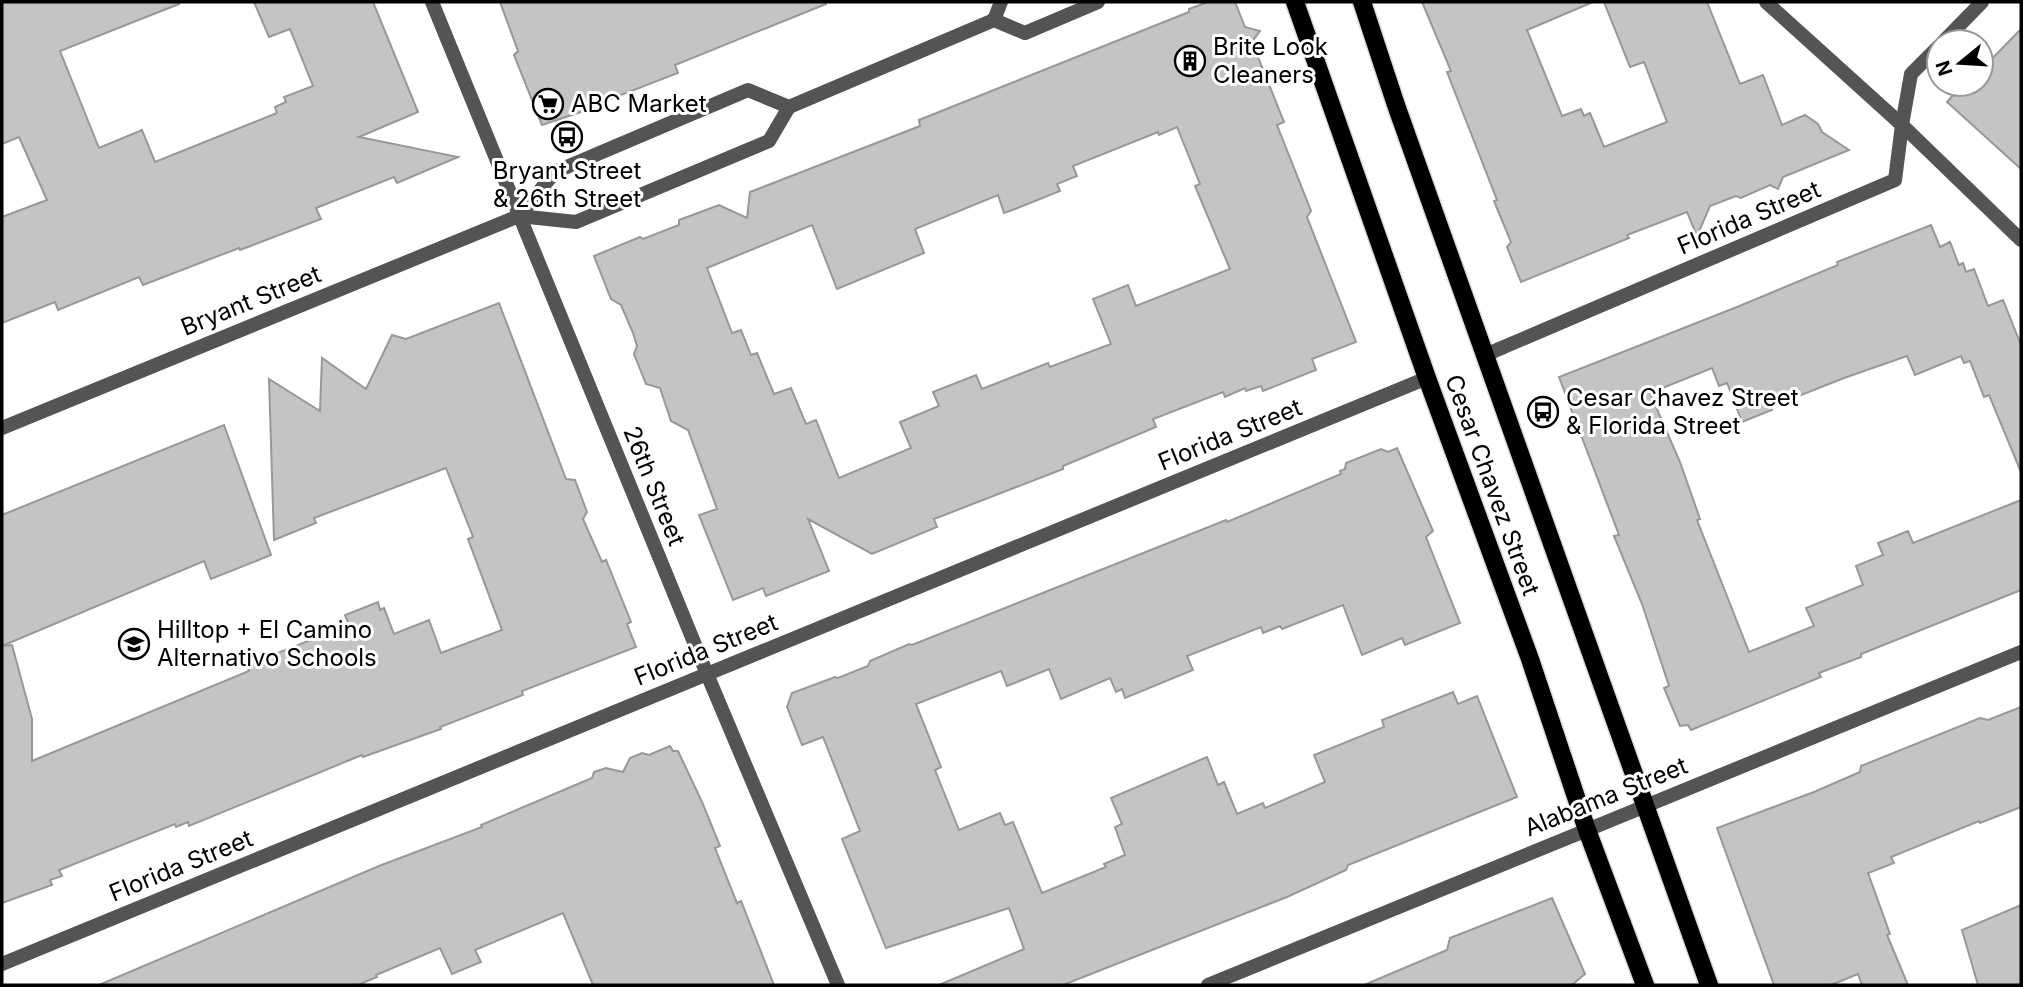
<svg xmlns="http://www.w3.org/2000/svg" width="2023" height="987" viewBox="0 0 2023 987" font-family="Inter,sans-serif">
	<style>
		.building { fill: #c4c4c4; stroke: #989898; stroke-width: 2; fill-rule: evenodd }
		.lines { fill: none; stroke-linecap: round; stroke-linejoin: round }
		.primary-casing { stroke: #dbdbdb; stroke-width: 21 }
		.minor { stroke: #545454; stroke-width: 14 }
		.tertiary { stroke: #545454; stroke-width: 14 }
		.primary { stroke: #000; stroke-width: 18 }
		.labels { text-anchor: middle; stroke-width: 6; stroke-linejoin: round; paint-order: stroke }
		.poi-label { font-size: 24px; fill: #000; stroke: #fff; text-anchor: start }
		.street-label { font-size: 24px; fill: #000; stroke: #fff }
	</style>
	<rect width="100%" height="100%" fill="#fff"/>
	<g class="building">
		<polygon points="2,2 179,2 179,4 60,51 99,148 142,130 155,162 277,113 275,107 286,102 284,97 313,86 290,29 269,37 254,2 373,2 418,112 359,137 458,157 397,183 394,177 316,208 321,219 240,250 239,248 143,285 139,277 58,310 55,302 2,323 2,217 47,200 19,137 2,144"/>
		<polygon points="500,2 826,2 826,4 675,65 678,73 587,108 587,110 542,125 514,55 518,51"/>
		<path d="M1208,2h27l10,25 15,4 -8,11 32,80 -7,3 34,86 -4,6 49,125 -44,17 4,11 -53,21 -2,-5 -15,5 -1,-3 -20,9 -2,-5 -70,27 3,8 -93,39v3l-129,50 3,8 -65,27 -64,-35 21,52 -63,25 -3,-8 -30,12 -34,-85 18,-6 -29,-79 -17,-9 -11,-33 -14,-4 -12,-30 3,-8 -4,-13 -12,-28 -10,-6 -17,-43 46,-19 3,2 36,-14v-5l40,-15 28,13 3,-26 170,-66 -1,-6 270,-108v-3zM1177,127l23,57 -5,2 35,83 -94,37 -8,-21 -35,14 18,45 -61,23 -2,-4 -66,26 -6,-14 -43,17 6,14 -39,16 11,26 -72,30 -23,-58 -10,4 -15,-36 -17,6 -17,-41 -6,2 -10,-25 -9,3 -25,-65 105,-43 25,64 87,-36 -9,-24 83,-34 6,18 11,-4 45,-18 -3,-7 20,-8 -4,-10 85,-34 1,3z"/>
		<polygon points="1422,2 1593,2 1527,30 1562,116 1581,109 1584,116 1590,113 1604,147 1667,122 1644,62 1630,67 1604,2 1707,2 1740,84 1763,75 1782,125 1805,115 1818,124 1822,132 1849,150 1783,177 1778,189 1770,185 1741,198 1736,196 1710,206 1697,236 1687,212 1627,235 1629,238 1521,282 1507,247 1511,242 1494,201 1497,200 1447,72 1451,71"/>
		<polygon points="2021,29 2021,169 1947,102 1961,86 1981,84 1981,70"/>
		<polygon points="1931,225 1940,247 1950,242 1959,265 1963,263 1966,272 1974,269 1988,306 2003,300 2021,345 2021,472 1989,395 1984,397 1970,361 1964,363 1961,356 1915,375 1907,356 1844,378 1771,407 1772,410 1742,422 1727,383 1719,386 1712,368 1650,393 1680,462 1700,519 1697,520 1749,652 1814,626 1806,608 1863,585 1856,566 1883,555 1878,543 1908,531 1913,543 2021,500 2021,590 1861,654 1861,657 1819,673 1821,677 1691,730 1688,725 1680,726 1664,688 1669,686 1642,604 1614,536 1619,535 1559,377 1737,307 1838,265 1837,262"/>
		<polygon points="499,303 566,479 575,480 587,512 583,519 602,562 606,560 631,622 627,624 636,647 522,691 523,695 440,727 441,729 363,757 362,755 189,826 188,822 176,827 175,824 59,870 62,876 50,880 52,885 2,903 2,646 12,645 32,719 32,761 249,671 247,665 349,625 345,615 378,602 380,610 384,608 394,634 429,620 441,653 502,630 468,539 473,537 446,468 314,518 316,523 274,540 269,379 320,411 322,358 366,389 392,335 406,339"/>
		<polygon points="224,425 271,555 211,579 204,561 2,646 2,515"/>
		<polygon points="1397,448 1433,531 1426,537 1460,623 1405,645 1402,638 1362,655 1343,605 1282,629 1280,626 1263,633 1261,627 1187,656 1193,670 1125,698 1122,689 1116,692 1110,678 1061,699 1049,669 1007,686 1001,671 916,704 941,767 935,770 959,830 1000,813 1005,825 1013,822 1042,893 1106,867 1104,864 1125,855 1115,827 1122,824 1111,798 1207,757 1218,785 1224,782 1237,814 1263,803 1265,808 1325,782 1314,755 1384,727 1382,720 1453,692 1458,704 1477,696 1517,797 1348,865 1346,870 1287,897 1063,985 939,985 1024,949 1009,908 886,948 842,839 860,831 823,737 802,745 787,707 792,693 835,677 838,678 868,666 870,661 909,644 912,645 1226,520 1227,522 1341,474 1340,471 1345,469 1346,463 1381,449 1388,452"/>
		<polygon points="2021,707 2021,807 1980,823 1979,821 1891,857 1894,863 1868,873 1890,934 1887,935 1908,985 1862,985 1858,974 1831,985 1774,985 1717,828 1814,792 1860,772 1861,766 1980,718 1988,720"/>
		<polygon points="670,746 673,751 678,751 702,802 720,846 715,848 737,903 741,901 774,985 593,985 563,913 475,950 481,962 452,974 440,948 376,975 377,977 358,985 99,985 379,866 482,827 481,825 592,778 594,772 606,768 623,772 630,758 642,753 649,755"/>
		<polygon points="1552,898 1585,974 1572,985 1364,985 1447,950 1450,938"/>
		<polygon points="2021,905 2021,985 1978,985 1962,930"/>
	</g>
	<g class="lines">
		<g class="primary-casing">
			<g id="primary">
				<polyline points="1295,2 1427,378 1530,659 1587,830 1645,985"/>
				<polyline points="1362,2 1396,105 1709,985"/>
			</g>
		</g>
		<g class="minor">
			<polyline points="432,2 707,674 838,985"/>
			<polyline points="1766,2 1902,125 2021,240"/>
			<polyline points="1943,42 1982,2"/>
			<polyline points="1485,355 1895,180 1902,125 1911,74 1939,46"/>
			<polyline points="2,964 1427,378"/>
			<polyline points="1208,985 1587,830"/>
		</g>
		<g class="tertiary">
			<polyline points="994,20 1001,2"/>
			<polyline points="519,216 576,222 769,141 789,107 994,20 1025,33 1098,2"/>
			<polyline points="2,428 519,216 555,172 748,90 789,107"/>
			<polyline points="1587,830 2021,652"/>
		</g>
		<use href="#primary" class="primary"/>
	</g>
	<defs>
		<g id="building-ring" transform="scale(1.575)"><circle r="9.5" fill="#fff" stroke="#000" stroke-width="1.5"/><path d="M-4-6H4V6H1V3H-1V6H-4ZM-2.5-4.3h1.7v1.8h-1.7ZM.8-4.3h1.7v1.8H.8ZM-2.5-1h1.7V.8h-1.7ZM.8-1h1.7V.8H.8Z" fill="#000"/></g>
		<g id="supermarket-ring" transform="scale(1.575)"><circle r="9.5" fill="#fff" stroke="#000" stroke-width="1.5"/><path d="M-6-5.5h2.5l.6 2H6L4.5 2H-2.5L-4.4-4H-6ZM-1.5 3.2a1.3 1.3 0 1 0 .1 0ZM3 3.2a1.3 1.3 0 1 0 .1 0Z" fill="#000"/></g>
		<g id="bus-ring" transform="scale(1.575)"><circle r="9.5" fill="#fff" stroke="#000" stroke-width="1.5"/><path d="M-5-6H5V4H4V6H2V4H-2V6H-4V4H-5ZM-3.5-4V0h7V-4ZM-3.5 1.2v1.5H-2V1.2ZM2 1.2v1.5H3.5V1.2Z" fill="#000"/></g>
		<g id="school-ring" transform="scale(1.575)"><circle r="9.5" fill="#fff" stroke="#000" stroke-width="1.5"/><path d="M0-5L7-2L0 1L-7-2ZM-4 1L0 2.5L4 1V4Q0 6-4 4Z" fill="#000"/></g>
	</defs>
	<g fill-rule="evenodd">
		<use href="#building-ring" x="1190" y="61"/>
		<use href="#supermarket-ring" x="548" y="104"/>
		<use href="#bus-ring" x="567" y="137"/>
		<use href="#bus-ring" x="1543" y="412"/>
		<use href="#school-ring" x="134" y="644"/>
	</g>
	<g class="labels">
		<g class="poi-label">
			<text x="1213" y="55">Brite Look<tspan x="1213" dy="28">Cleaners</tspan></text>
			<text x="571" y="112">ABC Market</text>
			<text x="567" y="179" text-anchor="middle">Bryant Street<tspan x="567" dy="28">&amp; 26th Street</tspan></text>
			<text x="1566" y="406">Cesar Chavez Street<tspan x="1566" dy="28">&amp; Florida Street</tspan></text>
			<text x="157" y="638">Hilltop + El Camino<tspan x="157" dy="28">Alternativo Schools</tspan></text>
		</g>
		<g class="street-label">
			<text transform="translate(1749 218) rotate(-23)" y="8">Florida Street</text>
			<text transform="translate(251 301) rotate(-22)" y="8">Bryant Street</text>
			<text transform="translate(1230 435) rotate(-22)" y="8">Florida Street</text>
			<text transform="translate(1492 485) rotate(70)" y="8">Cesar Chavez Street</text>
			<text transform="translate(654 486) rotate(68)" y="8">26th Street</text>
			<text transform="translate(706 650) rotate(-22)" y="8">Florida Street</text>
			<text transform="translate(1606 797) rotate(-22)" y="8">Alabama Street</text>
			<text transform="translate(181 866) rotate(-22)" y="8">Florida Street</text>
		</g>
	</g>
	<rect width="2023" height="987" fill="none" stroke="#000000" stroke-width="7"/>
	<g transform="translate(1960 63) rotate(252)"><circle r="33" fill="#ffffff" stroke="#999999" stroke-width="2"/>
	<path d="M0-5L12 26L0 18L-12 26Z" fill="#000000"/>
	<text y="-10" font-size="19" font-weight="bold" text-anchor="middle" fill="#000000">N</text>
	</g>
</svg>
